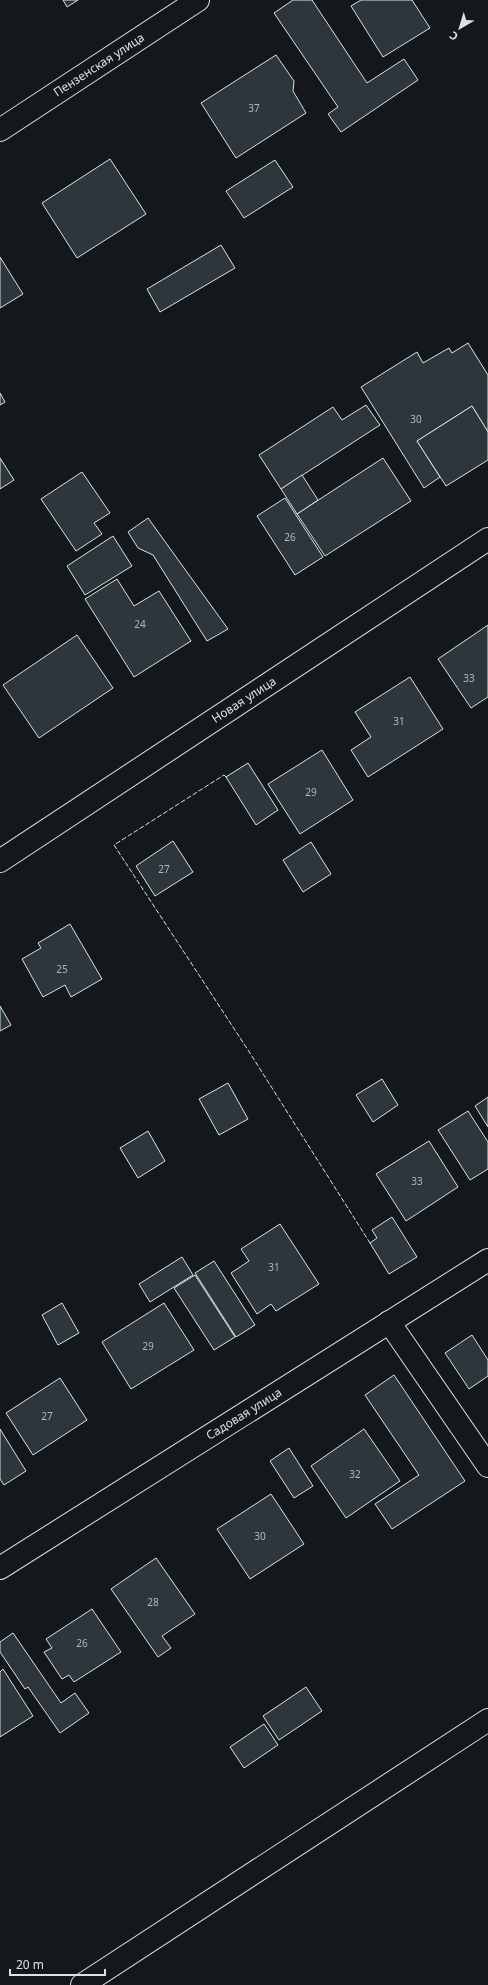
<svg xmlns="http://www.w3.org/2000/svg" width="488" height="1985" viewBox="0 0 488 1985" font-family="'Noto Sans',sans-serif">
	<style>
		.building { fill: #2c363c; stroke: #d8e6dc }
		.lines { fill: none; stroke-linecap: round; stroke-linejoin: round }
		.minor-casing { stroke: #d8e6dc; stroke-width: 24 }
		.minor { stroke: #14181c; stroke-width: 22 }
		.fence { stroke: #d8e6dc; stroke-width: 1; stroke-dasharray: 5 2; stroke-linecap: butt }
		.labels { text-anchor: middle; stroke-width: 3; stroke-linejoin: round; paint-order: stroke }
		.number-label { font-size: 10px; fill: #adbab4 }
		.street-label { font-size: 12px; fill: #d8e6dc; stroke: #14181c }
	</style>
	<rect width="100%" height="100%" fill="#14181c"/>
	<g class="building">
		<polygon points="63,0 78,0 67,7"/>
		<polygon points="293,0 312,0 367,83 404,59 418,80 341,132 328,114 338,107 274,13"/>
		<polygon points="361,0 412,0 430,28 383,57 351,6"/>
		<polygon points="276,55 294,81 293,91 306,113 236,158 201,103"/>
		<polygon points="110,159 146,214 77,258 42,203"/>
		<polygon points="275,160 293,187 244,218 226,191"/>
		<polygon points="221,245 235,268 160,312 147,289"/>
		<polygon points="0,257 23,294 0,308"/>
		<polygon points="468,343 488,375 488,432 472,406 417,441 440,477 424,488 361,387 417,352 423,363 449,348 452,353"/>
		<polygon points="0,393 5,402 0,405"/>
		<polygon points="366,405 380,425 281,489 259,455 333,407 342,420"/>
		<polygon points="472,406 488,432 488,460 446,486 417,441"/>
		<polygon points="0,458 14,480 0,489"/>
		<polygon points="383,458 411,501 325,556 297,514"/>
		<polygon points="82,472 110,513 94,523 102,534 76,551 41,499"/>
		<polygon points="302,475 318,500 297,514 281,489"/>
		<polygon points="285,498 323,557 295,575 257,516"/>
		<polygon points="148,518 228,629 207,641 153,555 138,548 128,532"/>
		<polygon points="113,536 132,566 85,595 67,566"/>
		<polygon points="117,579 134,606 159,591 191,641 134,677 85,599"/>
		<polygon points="488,625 488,697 471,708 438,659"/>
		<polygon points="77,635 113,688 39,738 3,685"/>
		<polygon points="410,677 443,729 368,777 351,750 371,737 355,712"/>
		<polygon points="322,750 353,800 300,834 268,784"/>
		<polygon points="248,763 278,810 256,825 226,777"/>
		<polygon points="173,841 193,872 155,896 136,866"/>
		<polygon points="311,842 331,874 303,892 283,860"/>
		<polygon points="70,924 102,979 71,997 65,985 43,997 22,959 41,948 38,943"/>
		<polygon points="0,1006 11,1025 0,1031"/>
		<polygon points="382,1079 398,1105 373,1122 356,1095"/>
		<polygon points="228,1083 248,1119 219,1135 199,1099"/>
		<polygon points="488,1097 488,1127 475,1106"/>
		<polygon points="468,1111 488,1142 488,1169 470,1180 438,1130"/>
		<polygon points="148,1131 165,1161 138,1178 120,1148"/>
		<polygon points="429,1141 458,1187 406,1221 376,1174"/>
		<polygon points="392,1217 417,1257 389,1274 370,1243 377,1238 372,1230"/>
		<polygon points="280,1224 319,1284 276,1311 271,1304 257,1314 231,1273 249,1261 241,1249"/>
		<polygon points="182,1257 193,1275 150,1302 139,1284"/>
		<polygon points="214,1261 255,1325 236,1337 195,1273"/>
		<polygon points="195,1275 235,1337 214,1350 174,1288"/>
		<polygon points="62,1303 79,1333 58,1345 42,1315"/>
		<polygon points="164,1303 194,1350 131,1389 102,1342"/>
		<polygon points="472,1335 488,1360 488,1376 469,1389 445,1353"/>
		<polygon points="394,1375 465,1481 392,1529 375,1504 419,1475 365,1395"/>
		<polygon points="60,1378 87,1420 33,1455 6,1413"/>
		<polygon points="0,1429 26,1471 4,1485 0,1479"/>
		<polygon points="364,1429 400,1481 346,1518 311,1466"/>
		<polygon points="289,1448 313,1486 294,1498 270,1461"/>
		<polygon points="271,1494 304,1544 250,1579 217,1529"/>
		<polygon points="156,1558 195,1614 162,1636 171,1648 158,1657 111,1589"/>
		<polygon points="92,1609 121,1652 74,1682 69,1675 62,1679 44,1652 52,1648 46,1639"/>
		<polygon points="13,1633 61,1703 75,1693 89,1713 60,1733 28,1687 25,1689 0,1652 0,1642"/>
		<polygon points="3,1669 33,1716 0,1737 0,1672"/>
		<polygon points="306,1687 322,1711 279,1740 263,1716"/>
		<polygon points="264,1724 278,1745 244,1768 230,1747"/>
	</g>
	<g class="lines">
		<g class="minor-casing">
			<g id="minor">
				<polyline points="0,130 198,0"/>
				<polyline points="0,861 488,539"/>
				<polyline points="389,1322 488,1466"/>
				<polyline points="0,1568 488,1260"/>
				<polyline points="82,1985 488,1720"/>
			</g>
		</g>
		<use href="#minor" class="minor"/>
		<polyline class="fence" points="226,777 224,775 114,845 248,1050 370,1243"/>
	</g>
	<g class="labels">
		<g class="number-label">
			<text x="254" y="112">37</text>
			<text x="416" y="423">30</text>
			<text x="290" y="541">26</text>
			<text x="140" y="628">24</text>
			<text x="469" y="682">33</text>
			<text x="399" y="725">31</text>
			<text x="311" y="796">29</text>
			<text x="164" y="873">27</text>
			<text x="62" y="973">25</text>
			<text x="417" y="1185">33</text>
			<text x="274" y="1271">31</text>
			<text x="148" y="1350">29</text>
			<text x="47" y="1420">27</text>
			<text x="355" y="1478">32</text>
			<text x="260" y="1540">30</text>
			<text x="153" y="1606">28</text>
			<text x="82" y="1647">26</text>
		</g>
		<g class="street-label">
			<text transform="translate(99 65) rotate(-33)" y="4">Пензенская улица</text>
			<text transform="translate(244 700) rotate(-33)" y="4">Новая улица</text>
			<text transform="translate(244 1414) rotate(-32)" y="4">Садовая улица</text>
		</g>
	</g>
	<g transform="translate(460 28) rotate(218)" stroke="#14181c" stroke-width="3" paint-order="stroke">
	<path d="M0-3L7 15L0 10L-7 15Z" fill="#d8e6dc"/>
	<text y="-6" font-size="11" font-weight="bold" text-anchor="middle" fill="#d8e6dc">С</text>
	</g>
	<path d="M10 1969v6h95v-6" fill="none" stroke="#d8e6dc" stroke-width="2"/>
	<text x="16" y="1969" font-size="12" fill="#d8e6dc" stroke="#14181c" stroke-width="3" paint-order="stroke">20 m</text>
</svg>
